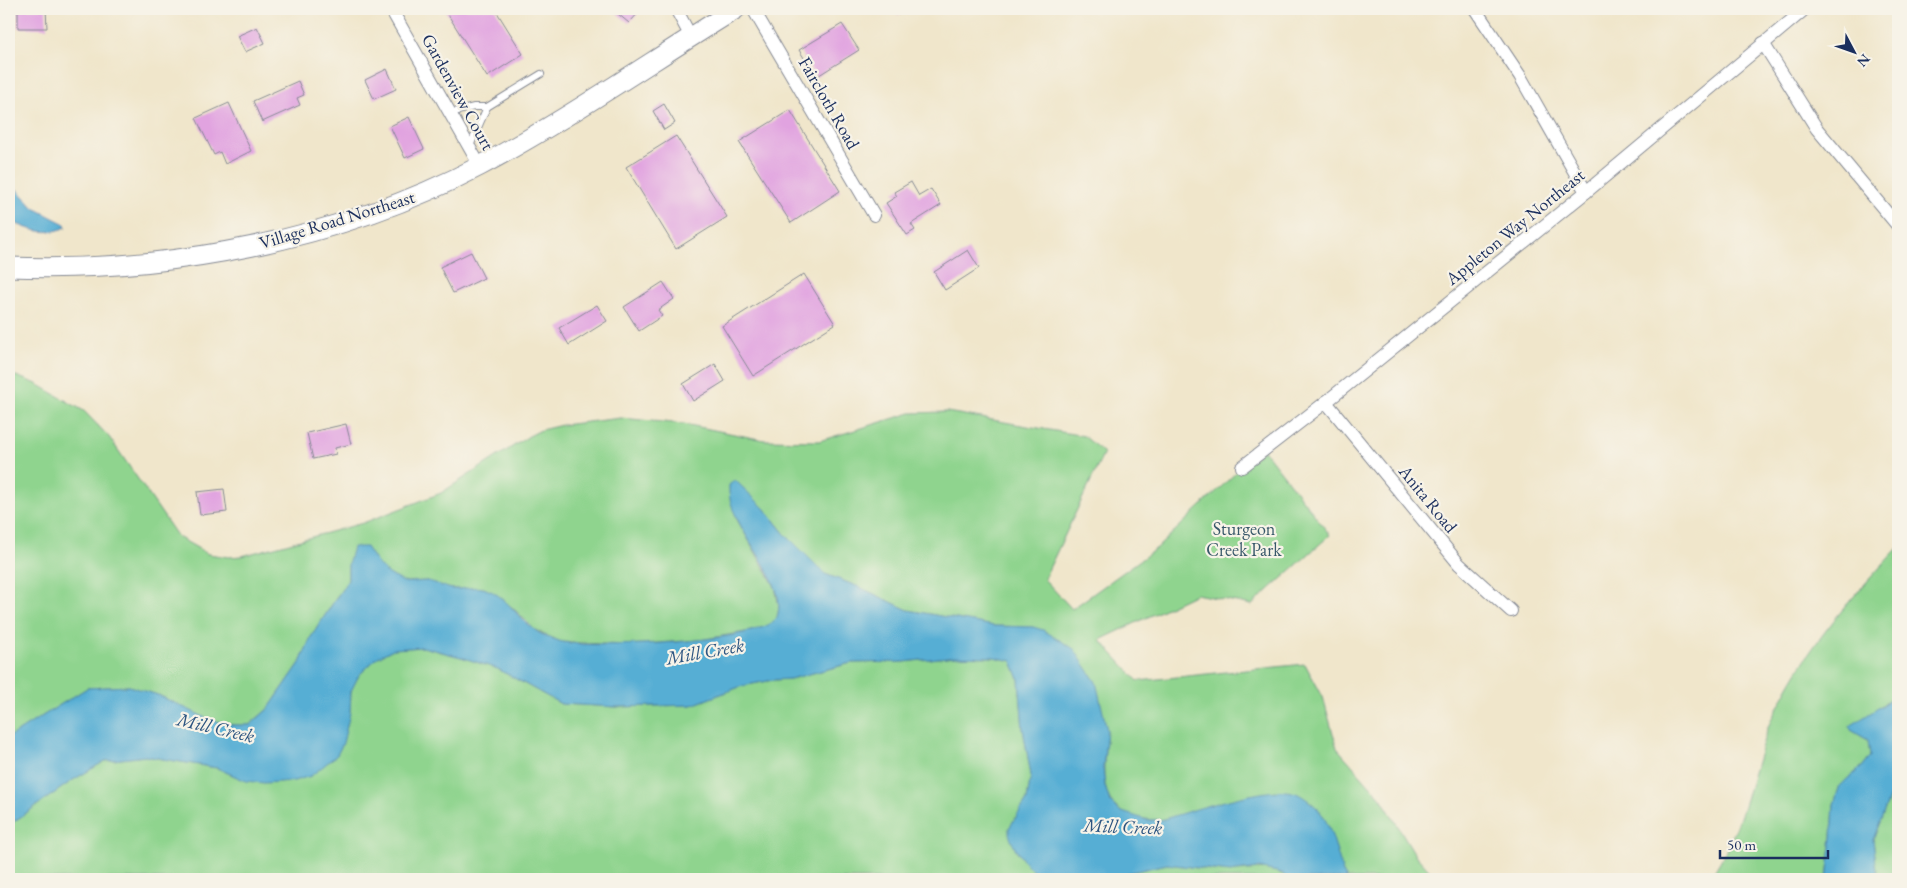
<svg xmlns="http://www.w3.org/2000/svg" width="1907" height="888" viewBox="0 0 1907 888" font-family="'EB Garamond',serif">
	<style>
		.green { fill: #8fd48e; stroke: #558276 }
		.water { fill: #57aed4; stroke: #396e99 }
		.building { fill: #e1a3e0 }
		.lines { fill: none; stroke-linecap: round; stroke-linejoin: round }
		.lane-casing { stroke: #868a94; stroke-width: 8 }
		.street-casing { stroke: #868a94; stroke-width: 14 }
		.secondary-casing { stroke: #868a94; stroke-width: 21 }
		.lane { stroke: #fff; stroke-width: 6 }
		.street { stroke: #fff; stroke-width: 12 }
		.secondary { stroke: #fff; stroke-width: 19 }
		.labels { text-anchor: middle; stroke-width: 4.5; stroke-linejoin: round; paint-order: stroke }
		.street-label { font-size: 18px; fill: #1b2f5e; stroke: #f7f3e8 }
		.park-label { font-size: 18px; fill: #38586a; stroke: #f7f3e8 }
		.water-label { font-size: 19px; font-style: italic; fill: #2d5581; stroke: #f7f3e8 }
	</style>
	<rect width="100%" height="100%" fill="#f7f3e8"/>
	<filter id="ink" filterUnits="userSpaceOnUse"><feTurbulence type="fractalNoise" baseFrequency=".02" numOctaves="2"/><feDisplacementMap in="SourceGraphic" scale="10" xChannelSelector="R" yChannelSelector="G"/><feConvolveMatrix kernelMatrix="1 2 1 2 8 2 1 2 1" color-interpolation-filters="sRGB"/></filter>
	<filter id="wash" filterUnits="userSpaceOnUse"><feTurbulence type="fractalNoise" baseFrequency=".0096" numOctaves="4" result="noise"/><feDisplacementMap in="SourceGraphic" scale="20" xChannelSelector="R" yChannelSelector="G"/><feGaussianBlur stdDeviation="1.12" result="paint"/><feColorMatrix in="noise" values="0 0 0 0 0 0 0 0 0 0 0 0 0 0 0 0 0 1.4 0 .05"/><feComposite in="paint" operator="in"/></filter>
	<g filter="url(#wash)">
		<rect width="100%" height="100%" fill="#f0e6cb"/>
		<g class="green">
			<path d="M9,376h7l21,8 47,27 25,26 69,100 30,17 21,3 13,-1 121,-33 78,-30 88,-57 12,-6 21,-5 59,-7 63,6 80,16 55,1 92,-28 36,-1 137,24 20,17 -60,126 28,30 85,-61 85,-81 22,-17 66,85 -78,70 -56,-11 -96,46 38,41 167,-17 18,33 14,51 44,50 35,58 21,23h-90l-4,-6 -16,-49 -8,-14 -9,-8 -60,-7 -89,25c-66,0 -59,-40 -54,-90l-74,-103 -39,-1 -86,-16 -49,-23 -34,-13 -41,-41 -20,-25 -29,8 40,71 4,20 -2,12 -7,6 -19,6 -52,9 -71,5 -67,-3 -26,-12 -22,-22 -29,-20 -33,1 -23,-8 -25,1 -23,-13 -14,-21 -18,17v15l-37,57 -11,26 -31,45 -20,17h-15l-24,-5 -52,-25 -29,-9 -42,2 -78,49z"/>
			<path d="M1898,548v144l-47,38 17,10 2,16 -7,10 -23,19 -6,19 -2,33 -5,42h-118c35,-50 40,-99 60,-154 3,-8 8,-16 12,-24 29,-58 73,-106 117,-153z"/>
			<polygon points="423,647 461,657 498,669 561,704 617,707 692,705 742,686 773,680 790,679 851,663 904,662 955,656 994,657 1012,661 1019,679 1023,729 1031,775 1027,800 1009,828 1016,850 1040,879 9,879 9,825 73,780 105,761 145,756 217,768 246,781 350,713 351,690 359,675 378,657 393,649"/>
			<polygon points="1898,775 1898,879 1878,879 1873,840"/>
			<path d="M1167,864c21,2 42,7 62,7 21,1 43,-8 59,8h-174l5,-4z"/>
		</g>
		<g class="water">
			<path d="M9,181l25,27 31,16 1,3c-19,10 -40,2 -57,-7z"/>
			<path d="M735,480l29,28 20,25 41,41 34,13 49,23 86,16 39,1 10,3 31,19 22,33 11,48 -4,38 2,18 5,16 9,9 28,9h14c27,-8 111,-37 135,-27 7,3 16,10 22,16 13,14 19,45 25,64l4,6h-59l-6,-6 -24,-5 -28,4 -63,-8 -48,11 -5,4h-74c-10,-11 -33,-35 -31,-51l18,-28 4,-25 -8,-46 -4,-50 -7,-18 -18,-4 -39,-1 -51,6 -53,1 -61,16 -17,1 -31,6 -50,19 -75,2 -56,-3 -63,-35 -37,-12 -38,-10 -30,2 -15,8 -19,18 -8,16 -1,22 -7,30 -6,12 -26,21 -17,5 -30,2 -18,-2 -29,-13 -72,-12 -40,5 -32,19 -64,45v-88l78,-49 42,-2 29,9 52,25 24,5h16l19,-17 31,-45 11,-26 37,-57v-15l5,-18h13c10,15 13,21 28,30 3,1 7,4 10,5 7,1 16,-1 23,-1 9,1 17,7 25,8 11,1 24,-4 34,0 21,7 32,30 49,41 6,5 17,8 24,11 27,9 209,2 218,-24 14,-38 -52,-90 -48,-132z"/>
			<polygon points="1898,692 1898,775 1873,840 1878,879 1827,879 1832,837 1834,804 1840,785 1863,766 1870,756 1868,740 1851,730 1850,726 1883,705"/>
		</g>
		<g id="blocks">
			<g class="building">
				<polygon points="18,9 46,9 47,28 18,28"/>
				<polygon points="447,9 495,9 523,54 487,77 445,10"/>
				<polygon points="612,9 642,9 629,23"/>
				<polygon points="894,9 907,9 898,15"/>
				<polygon points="842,24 859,50 816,77 799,50"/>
				<polygon points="257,27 265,43 245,52 237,36"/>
				<polygon points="387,69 396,89 374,99 365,80"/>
				<polygon points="298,81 304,95 297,98 300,105 262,122 253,101"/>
				<polygon points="229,103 251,151 225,164 220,152 214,155 196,118"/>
				<polygon points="664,104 675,123 664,130 653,111"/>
				<polygon points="790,110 840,191 791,223 739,142"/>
				<polygon points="409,117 424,149 405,158 390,126"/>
				<polygon points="676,136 727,217 676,249 626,167"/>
				<polygon points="911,182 919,196 931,189 941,205 911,224 915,230 907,235 886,203 897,196 894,192"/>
				<polygon points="968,250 979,268 945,290 934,272"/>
				<polygon points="471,252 484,278 453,293 440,267"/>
				<polygon points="804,274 835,324 753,376 722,326"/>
				<polygon points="663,282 674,299 658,310 662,316 639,331 624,307"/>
				<polygon points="597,305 607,321 569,345 559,328"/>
				<polygon points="715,364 725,381 693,401 683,384"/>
				<polygon points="346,424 351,444 335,448 336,454 313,459 307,433"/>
				<polygon points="224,489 227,512 200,515 197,492"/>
			</g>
		</g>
	</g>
	<g filter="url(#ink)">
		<use href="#blocks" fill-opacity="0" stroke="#868a94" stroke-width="1"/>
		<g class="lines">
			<g class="lane-casing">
				<g id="lane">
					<polyline points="450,113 474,107 487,107"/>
					<polyline points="470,146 487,107 541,74"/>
				</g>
			</g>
			<g class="street-casing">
				<g id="street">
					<polyline points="391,9 480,166"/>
					<polyline points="676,9 691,37"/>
					<polyline points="753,9 874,215"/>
					<polyline points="1475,9 1520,76 1586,192"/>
					<polyline points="1763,43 1817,129 1898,226"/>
					<polyline points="1326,402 1459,564 1511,611"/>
					<polyline points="1242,467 1326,402 1586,192 1805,9"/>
				</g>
			</g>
			<g class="secondary-casing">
				<path id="secondary" d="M9,267c158,6 330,-27 471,-101 88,-47 171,-105 256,-157"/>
			</g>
			<use href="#lane" class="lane"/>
			<use href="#street" class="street"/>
			<use href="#secondary" class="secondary"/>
		</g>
	</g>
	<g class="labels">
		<g class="street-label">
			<text transform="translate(458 92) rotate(61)" y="6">Gardenview Court</text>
			<text transform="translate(829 103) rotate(60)" y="6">Faircloth Road</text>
			<text transform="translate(337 220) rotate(-17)" y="6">Village Road Northeast</text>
			<text transform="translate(1515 227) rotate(-39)" y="6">Appleton Way Northeast</text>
			<text transform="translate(1428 499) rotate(51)" y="6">Anita Road</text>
		</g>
		<g class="park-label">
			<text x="1244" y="535">Sturgeon<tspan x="1244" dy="21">Creek Park</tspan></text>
		</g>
		<g class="water-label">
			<text transform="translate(705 651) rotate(-10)" y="7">Mill Creek</text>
			<text transform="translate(216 727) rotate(13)" y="7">Mill Creek</text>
			<text transform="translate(1123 826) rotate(2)" y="7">Mill Creek</text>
		</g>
	</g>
	<rect width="1907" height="888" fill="none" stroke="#f7f3e8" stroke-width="30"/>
	<g transform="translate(1854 52) rotate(131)" stroke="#f7f3e8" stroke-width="4" paint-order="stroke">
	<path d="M0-4L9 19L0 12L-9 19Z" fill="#1b2f5e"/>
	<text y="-8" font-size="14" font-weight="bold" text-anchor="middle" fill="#1b2f5e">N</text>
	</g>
	<path d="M1720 850v8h108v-8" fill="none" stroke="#1b2f5e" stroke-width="2.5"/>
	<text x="1727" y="850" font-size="15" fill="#1b2f5e" stroke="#f7f3e8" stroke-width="4" paint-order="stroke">50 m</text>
</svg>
